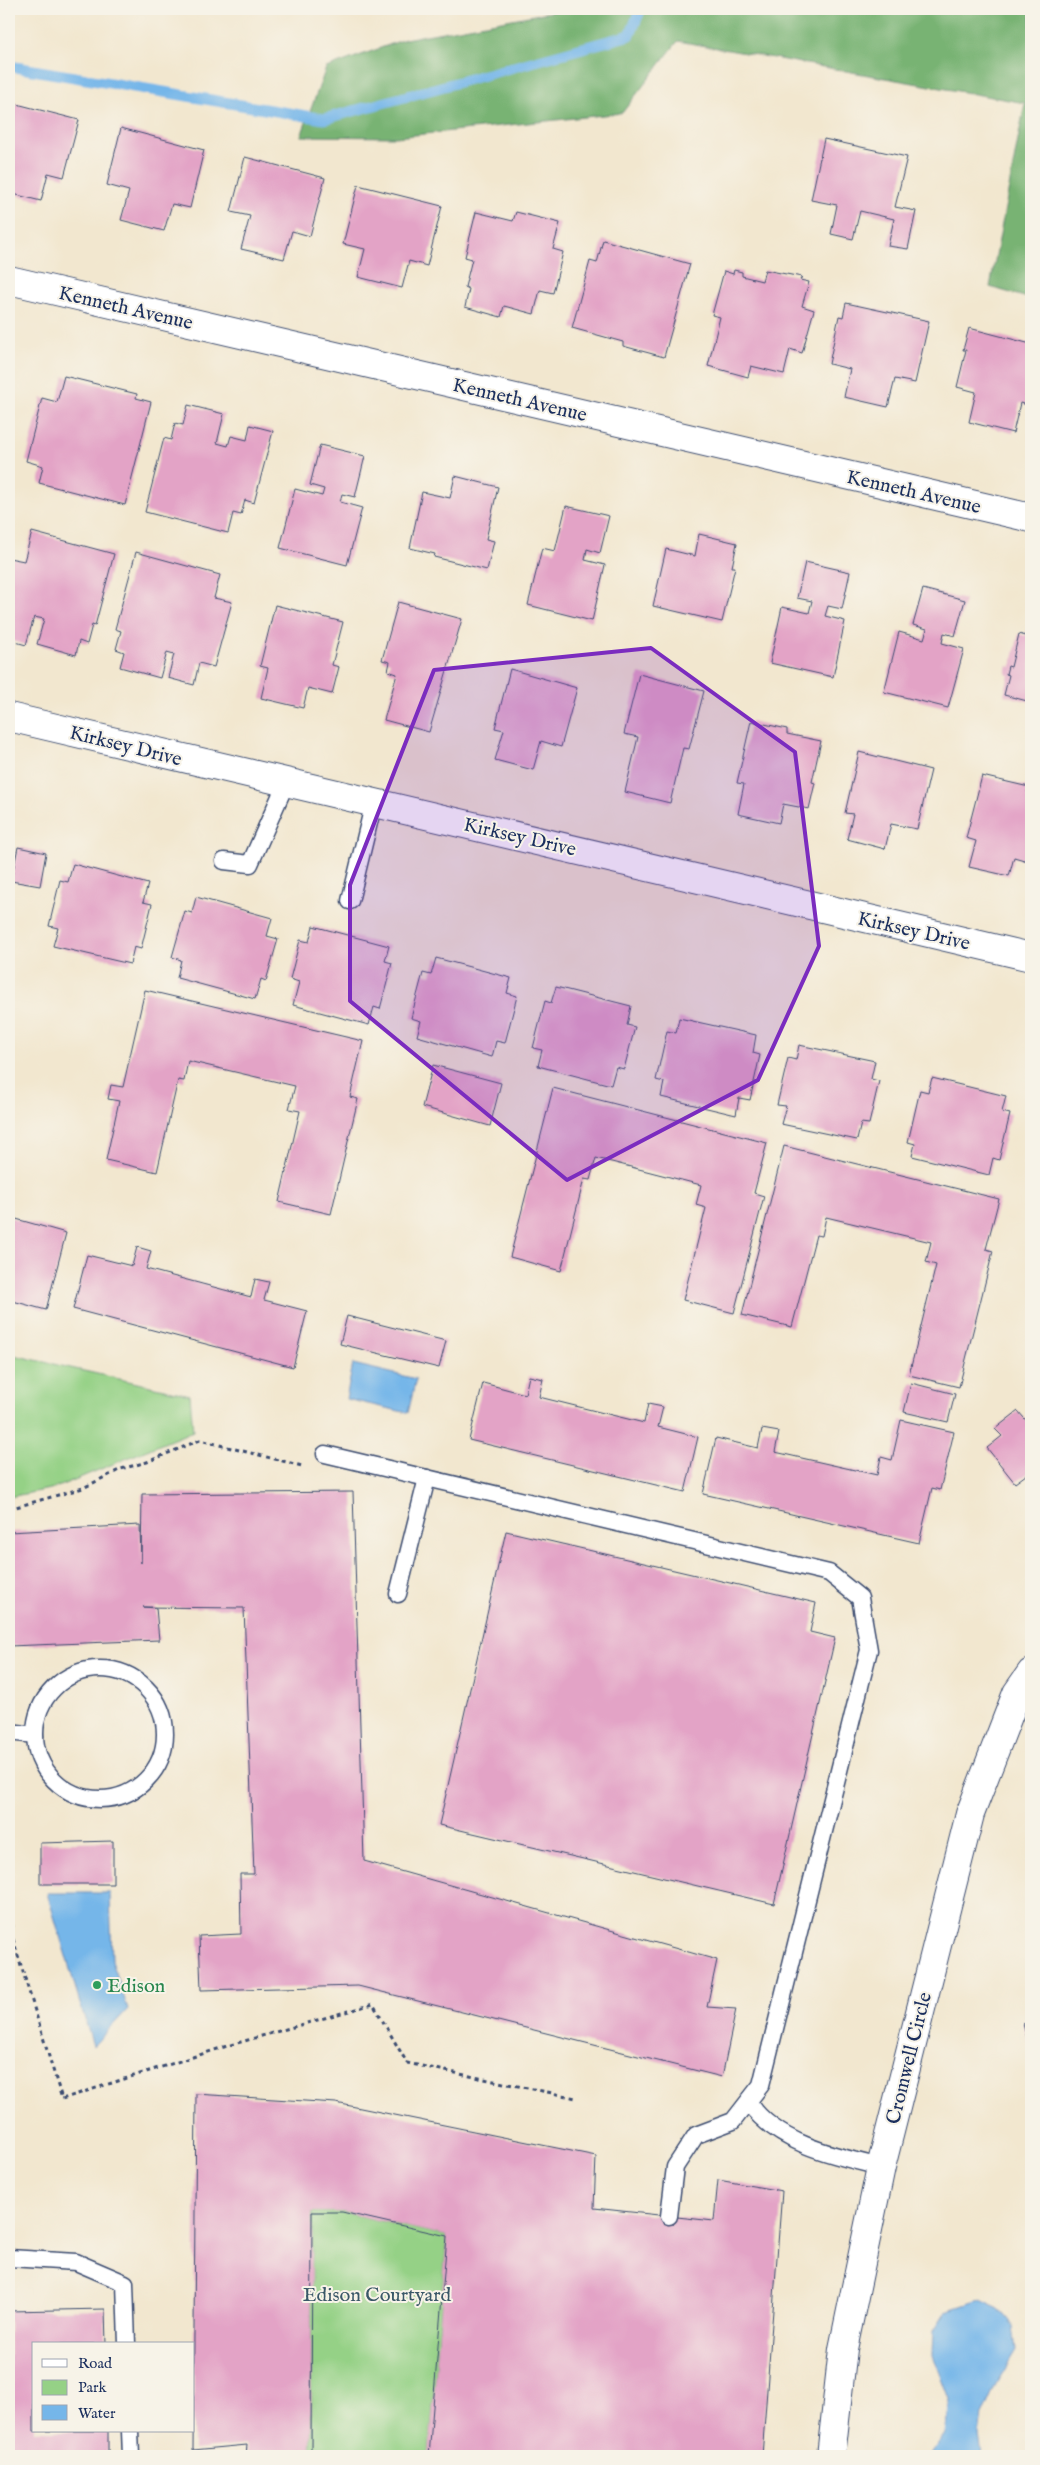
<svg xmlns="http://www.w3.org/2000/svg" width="1040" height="2465" viewBox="0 0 1040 2465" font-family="'IM FELL English',serif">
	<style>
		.green { fill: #95d186; stroke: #588072 }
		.forest { fill: #78b373; stroke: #4a7168 }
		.water { fill: #75b6e9; stroke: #4872a4 }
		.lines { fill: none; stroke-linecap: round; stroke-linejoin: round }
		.stream { stroke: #75b6e9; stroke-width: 11 }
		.building { fill: #e3a3c6 }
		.lane-casing { stroke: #3b4b6f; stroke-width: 19 }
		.street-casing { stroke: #3b4b6f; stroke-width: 30 }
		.path { stroke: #3b4b6f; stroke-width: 3; stroke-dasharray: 4 4; stroke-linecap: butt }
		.lane { stroke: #fff; stroke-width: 16 }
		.street { stroke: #fff; stroke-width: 28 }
		.marked { fill: #7b2cbf; fill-opacity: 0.2; stroke: #7b2cbf; stroke-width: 4; stroke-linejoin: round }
		.leisure-dot { fill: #2e9e5b; stroke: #f7f3e8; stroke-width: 2 }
		.labels { text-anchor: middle; stroke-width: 4; stroke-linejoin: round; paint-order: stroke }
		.street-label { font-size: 20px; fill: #1b2f5e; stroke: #f7f3e8 }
		.leisure-label { font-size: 20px; fill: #27864d; stroke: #f7f3e8; text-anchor: start }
		.park-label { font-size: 20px; fill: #3a5868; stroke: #f7f3e8 }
	</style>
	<rect width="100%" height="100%" fill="#f7f3e8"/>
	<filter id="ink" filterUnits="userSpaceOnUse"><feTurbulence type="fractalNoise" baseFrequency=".02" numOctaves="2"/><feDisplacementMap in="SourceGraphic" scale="10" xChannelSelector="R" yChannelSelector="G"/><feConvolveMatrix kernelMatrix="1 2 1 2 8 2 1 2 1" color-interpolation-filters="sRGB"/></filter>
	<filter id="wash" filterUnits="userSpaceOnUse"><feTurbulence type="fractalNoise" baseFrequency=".0096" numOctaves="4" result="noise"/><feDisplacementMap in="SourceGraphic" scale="20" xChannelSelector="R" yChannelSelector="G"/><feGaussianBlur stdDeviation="1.12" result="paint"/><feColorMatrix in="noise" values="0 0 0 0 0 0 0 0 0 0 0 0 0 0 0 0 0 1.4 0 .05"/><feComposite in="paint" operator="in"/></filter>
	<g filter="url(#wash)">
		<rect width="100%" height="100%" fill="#f2e7cf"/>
		<g class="green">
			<polygon points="9,1354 190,1395 193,1431 55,1488 9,1497"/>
			<polygon points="312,2212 342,2212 447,2236 429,2456 375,2456 311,2451"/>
		</g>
		<polygon class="forest" points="566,9 1031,9 1031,299 990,287 1025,103 678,41 622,113 396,137 301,136 326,68 405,39"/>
		<g class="water">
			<polygon points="353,1364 416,1379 408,1413 346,1399"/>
			<polygon points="47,1893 110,1893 112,1961 128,2009 93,2046"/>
			<polygon points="980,2300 999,2309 1013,2326 1016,2351 996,2384 982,2416 979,2435 982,2456 929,2456 945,2434 949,2399 933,2356 934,2330 946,2311"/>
		</g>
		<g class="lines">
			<polyline class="stream" points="9,66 324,119 630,35 640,11"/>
		</g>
		<g id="blocks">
			<g class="building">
				<polygon points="9,102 79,120 64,177 48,173 41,201 9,193"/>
				<polygon points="121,128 204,150 190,208 172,204 164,231 121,220 129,191 107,185"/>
				<polygon points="824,139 907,157 895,207 916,211 908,249 888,246 894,219 860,211 853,239 831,234 837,205 811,200"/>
				<polygon points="245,157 325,178 310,236 292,231 284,259 241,249 250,216 231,212"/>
				<polygon points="358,185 442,206 427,266 409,261 402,288 358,277 365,249 343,244"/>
				<polygon points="476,212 513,221 516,212 560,223 553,249 563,252 553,293 540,290 534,314 504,306 501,317 465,307 469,289 465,287 472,259 465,257"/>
				<polygon points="603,240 690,264 664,357 623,346 623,342 572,328 590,261 597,263"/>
				<polygon points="734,270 742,272 742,276 762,281 765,270 802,277 800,280 809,282 802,306 814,310 802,353 790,349 784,374 751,366 748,377 708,366 720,317 712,315 724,271 733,274"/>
				<polygon points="846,303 929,321 915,383 895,379 888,407 844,397 850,369 829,364 839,316 843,317"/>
				<polygon points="969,328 1031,344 1031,406 1020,403 1013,433 969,422 976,392 957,387 966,350 963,350"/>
				<polygon points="64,376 137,394 136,398 151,402 125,505 39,483 43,466 26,461 42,398 57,402"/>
				<polygon points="188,405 224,414 217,443 228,446 231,436 247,440 250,425 273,431 254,503 245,500 241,515 233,513 228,533 145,512 164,438 171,440 175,423 183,425"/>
				<polygon points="320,445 365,456 355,497 342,494 340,502 362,508 347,565 280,548 295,489 322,496 324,489 310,485"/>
				<polygon points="455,476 498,487 486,539 494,541 487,570 434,557 435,554 410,548 422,492 450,498"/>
				<polygon points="566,506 609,516 600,553 587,549 585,560 605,565 592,621 528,605 542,548 555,551"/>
				<polygon points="32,532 114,554 95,626 92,625 87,644 79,641 76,655 37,644 44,619 34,617 26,645 9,640 9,558 24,561"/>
				<polygon points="699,534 737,543 732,567 735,567 722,622 653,606 666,549 695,556"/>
				<polygon points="136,552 220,575 214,598 232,602 214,667 199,663 194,685 168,678 174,654 167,652 160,678 120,667 124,652 116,649 121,631 115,629"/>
				<polygon points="805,562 850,572 842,609 828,606 825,616 845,621 833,677 770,663 782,607 809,613 812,601 797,598"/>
				<polygon points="923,589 965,600 955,636 944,633 942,643 964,649 948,708 884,692 899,632 924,639 927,629 913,625"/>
				<polygon points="398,602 462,619 429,732 384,720 397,674 388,671 390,662 382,660"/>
				<polygon points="275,605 343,622 332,665 339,667 332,694 308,688 303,708 261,698 268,668 260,666"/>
				<polygon points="1031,615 1031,702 1004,695 1009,675 1006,674 1008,666 1011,667 1019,634 1026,636"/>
				<polygon points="510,669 577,688 561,747 541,741 533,770 495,760 504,730 495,728"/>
				<polygon points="639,674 704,691 689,749 683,748 670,803 625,792 638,737 624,734"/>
				<polygon points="751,721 787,729 787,734 821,741 812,782 815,783 809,809 783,804 779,823 738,814 744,784 737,783"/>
				<polygon points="859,752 931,770 917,829 891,824 885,849 847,839 853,814 845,813"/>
				<polygon points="982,776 1029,787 1027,792 1031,793 1031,862 1014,857 1009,876 969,867 976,841 966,838"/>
				<polygon points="18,847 46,853 40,886 11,881"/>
				<polygon points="73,864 148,884 143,902 152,904 141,949 134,947 130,964 53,946 58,928 49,926 60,880 68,882"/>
				<polygon points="196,897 272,918 267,936 278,939 266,981 261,979 255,999 177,978 181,960 172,957 185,911 192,913"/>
				<polygon points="313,926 389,946 385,961 392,963 380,1009 374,1007 369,1025 293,1005 299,982 290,979 300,940 309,942"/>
				<polygon points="436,958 511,978 507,993 517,996 505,1043 496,1041 492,1057 417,1036 421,1021 411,1018 423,973 431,975"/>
				<polygon points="556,987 631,1006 627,1025 635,1027 624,1069 616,1067 611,1085 538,1066 542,1050 533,1048 545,1001 551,1003"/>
				<polygon points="145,990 363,1041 350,1097 358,1099 331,1214 279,1202 300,1111 289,1109 295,1086 188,1061 184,1081 178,1080 157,1172 106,1160 119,1101 108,1099 111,1085 123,1087"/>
				<polygon points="679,1018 756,1035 753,1053 760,1055 750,1100 739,1098 736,1115 661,1097 664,1082 656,1080 667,1031 676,1033"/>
				<polygon points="799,1045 875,1061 871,1079 879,1081 869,1124 861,1123 857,1140 781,1124 786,1106 777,1105 788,1058 796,1060"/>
				<polygon points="433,1065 501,1083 490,1126 422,1107"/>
				<polygon points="932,1078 1006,1096 1002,1112 1010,1114 999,1160 993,1158 989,1175 912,1156 915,1144 908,1142 920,1090 928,1092"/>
				<polygon points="553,1088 767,1143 754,1193 764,1196 734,1313 683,1300 706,1208 696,1205 701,1185 596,1158 590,1180 584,1179 561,1271 510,1257"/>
				<polygon points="784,1146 999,1199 986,1249 993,1251 959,1387 909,1375 936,1265 926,1262 931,1242 826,1217 822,1236 816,1235 792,1327 742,1315"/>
				<polygon points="9,1217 66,1233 46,1310 9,1300"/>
				<polygon points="137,1247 151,1251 146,1269 251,1297 255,1279 269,1282 264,1300 307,1311 293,1367 73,1309 87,1255 132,1266"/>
				<polygon points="347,1316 446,1341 439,1368 340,1344"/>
				<polygon points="529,1376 543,1379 539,1397 644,1423 648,1404 663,1407 658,1427 698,1437 685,1492 469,1440 483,1383 525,1394"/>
				<polygon points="911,1383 955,1394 948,1422 904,1412"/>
				<polygon points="1018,1411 1030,1425 1031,1424 1031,1474 1030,1472 1015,1483 987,1448 1002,1436 995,1429"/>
				<polygon points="901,1420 954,1432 940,1490 932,1488 919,1543 703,1494 716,1438 758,1448 762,1429 779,1432 775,1452 877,1475 881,1457 892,1460"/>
				<polygon points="353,1492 364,1861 717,1960 707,2007 736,2009 722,2077 358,1986 201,1990 199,1936 241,1934 240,1874 254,1874 244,1608 143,1607 156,1608 159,1640 9,1646 9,1532 140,1525 141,1563 142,1494"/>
				<polygon points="506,1531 816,1603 810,1632 835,1638 774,1904 439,1825"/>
				<polygon points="113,1841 113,1884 40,1884 40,1843"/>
				<polygon points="1031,2021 1031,2044 1029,2044 1023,2024"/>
				<polygon points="196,2094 336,2103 596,2156 594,2208 714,2221 718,2180 782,2191 762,2456 429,2456 447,2236 342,2212 312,2212 311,2451 359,2456 246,2456 247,2445 193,2450"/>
				<polygon points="105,2309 106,2344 34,2344 34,2431 108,2431 108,2456 11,2456 9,2311"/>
			</g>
		</g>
	</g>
	<g filter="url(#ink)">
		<use href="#blocks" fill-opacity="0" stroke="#3b4b6f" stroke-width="1"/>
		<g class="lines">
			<g class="lane-casing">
				<g id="lane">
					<polyline points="224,861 250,864 286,783"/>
					<polyline points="350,901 374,802"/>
					<polyline points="325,1454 829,1573 860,1598 869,1650 761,2085 733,2121 696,2135 675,2167 669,2216"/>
					<polyline points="398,1594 427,1478"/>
					<circle cx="100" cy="1734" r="65"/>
					<polyline points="9,1732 35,1735"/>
					<path d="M749,2103c28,41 86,53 132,64"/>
					<polyline points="9,2258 76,2262 125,2283 127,2344"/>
					<polyline points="130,2431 131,2456"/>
				</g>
			</g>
			<g class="street-casing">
				<g id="street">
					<polyline points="9,280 1031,518"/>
					<polyline points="9,717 1031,957"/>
					<polyline points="831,2456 843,2349 881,2167 970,1814 1017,1693 1031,1673"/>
				</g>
			</g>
			<g class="path">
				<polyline points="9,1509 83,1488 121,1469 147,1462 200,1440 302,1466"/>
				<polyline points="9,1851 12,1936 62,2099 227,2046 373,2004 407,2063 576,2098"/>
			</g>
			<use href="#lane" class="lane"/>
			<use href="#street" class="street"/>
		</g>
	</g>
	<path class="marked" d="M651,648l144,104 24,194 -61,134 -191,100 -217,-179v-116l84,-215z"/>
	<circle class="leisure-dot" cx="97" cy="1985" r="5"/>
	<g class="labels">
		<g class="street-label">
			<text transform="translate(126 307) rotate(13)" y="7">Kenneth Avenue</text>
			<text transform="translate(520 399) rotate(13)" y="7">Kenneth Avenue</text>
			<text transform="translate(914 491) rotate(13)" y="7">Kenneth Avenue</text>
			<text transform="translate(126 745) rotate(14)" y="7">Kirksey Drive</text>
			<text transform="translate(520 836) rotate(13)" y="7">Kirksey Drive</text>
			<text transform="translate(914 930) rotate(13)" y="7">Kirksey Drive</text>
			<text transform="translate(908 2058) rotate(-76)" y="7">Cromwell Circle</text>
		</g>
		<g class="leisure-label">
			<text x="107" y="1992">Edison</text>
		</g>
		<g class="park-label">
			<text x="377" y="2301">Edison Courtyard</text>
		</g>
	</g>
	<rect width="1040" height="2465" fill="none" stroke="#f7f3e8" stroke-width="30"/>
	<rect x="32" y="2342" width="162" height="90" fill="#f7f3e8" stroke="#9fa5b1"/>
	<rect x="42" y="2359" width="25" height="8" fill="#ffffff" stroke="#9fa5b1"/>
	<text x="78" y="2368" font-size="15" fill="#1b2f5e">Road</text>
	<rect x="42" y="2380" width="25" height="15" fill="#95d186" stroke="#9fa5b1"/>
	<text x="78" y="2392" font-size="15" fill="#1b2f5e">Park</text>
	<rect x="42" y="2405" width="25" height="15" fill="#75b6e9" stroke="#9fa5b1"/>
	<text x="78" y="2418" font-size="15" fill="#1b2f5e">Water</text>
</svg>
